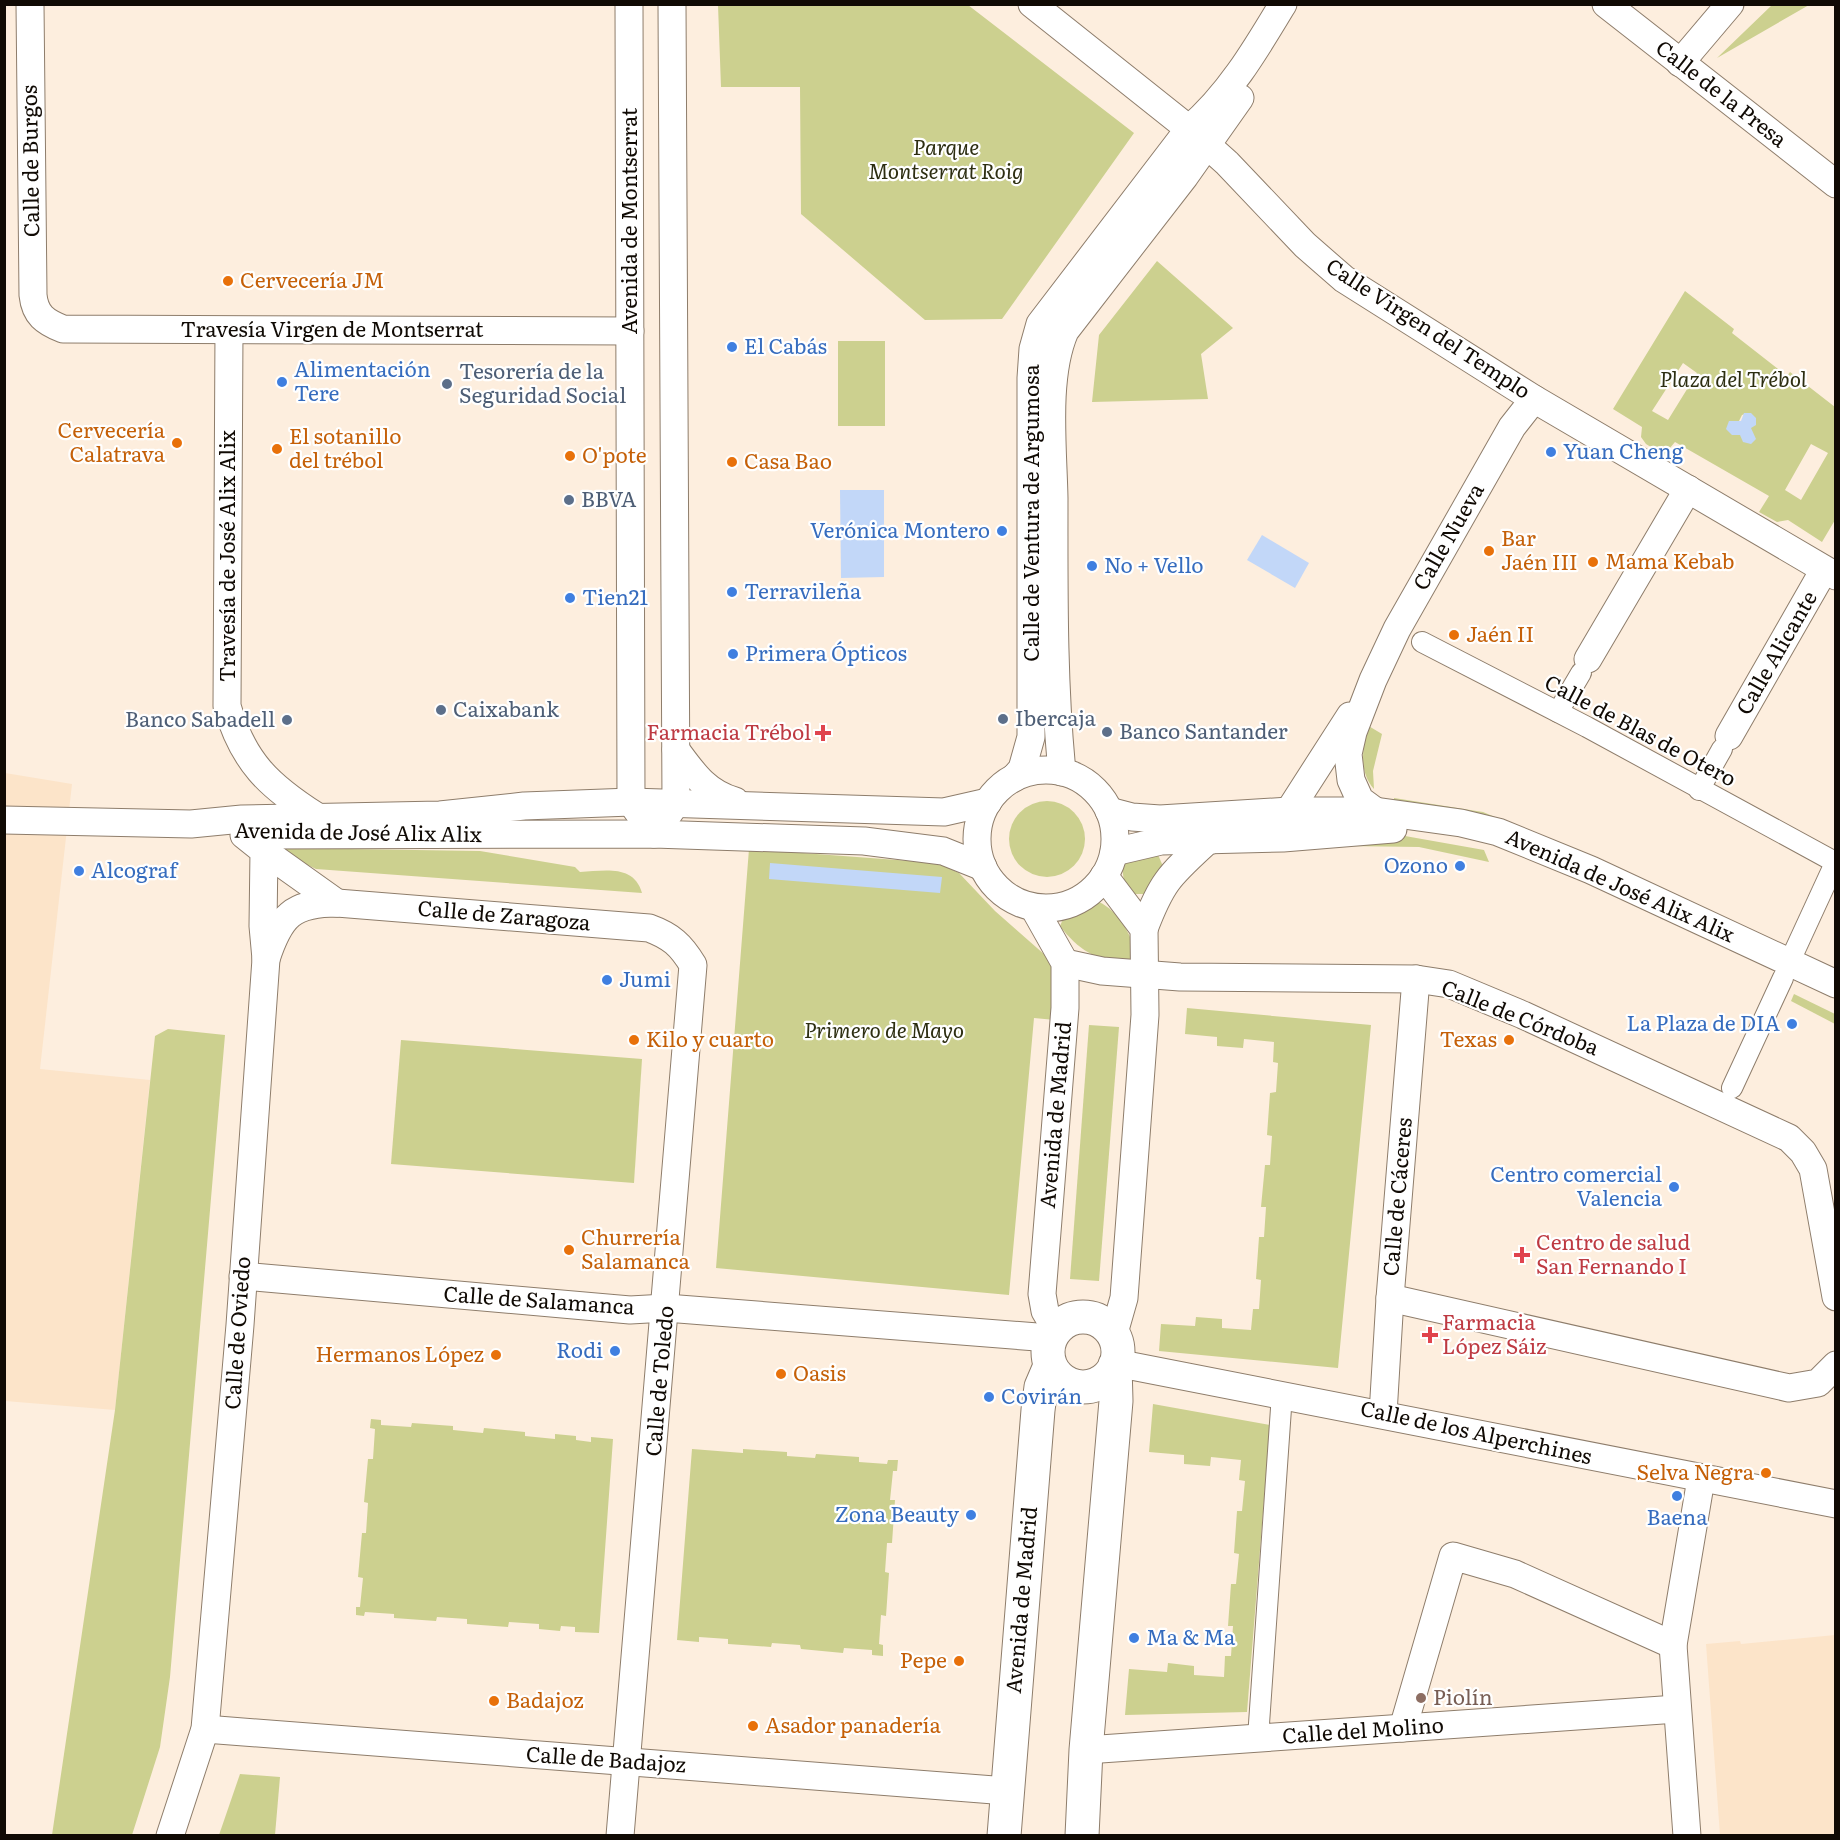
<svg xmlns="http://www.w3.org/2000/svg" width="1840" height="1840" viewBox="0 0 1840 1840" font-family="Literata,serif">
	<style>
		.built { fill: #fce4c9 }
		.green { fill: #ccd08f; fill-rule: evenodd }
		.water { fill: #c2d7f8 }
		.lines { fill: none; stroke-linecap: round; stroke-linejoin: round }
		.pedestrian-casing { stroke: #8e7d6b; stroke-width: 22 }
		.minor-casing { stroke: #8e7d6b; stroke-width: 29 }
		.tertiary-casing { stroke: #8e7d6b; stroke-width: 35 }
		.pedestrian { stroke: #fff; stroke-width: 20 }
		.minor { stroke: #fff; stroke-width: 27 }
		.tertiary { stroke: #fff; stroke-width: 33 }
		.food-dot { fill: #e8710a; stroke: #fff; stroke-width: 2 }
		.shop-dot { fill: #3f7fe0; stroke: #fff; stroke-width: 2 }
		.service-dot { fill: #5c6f8a; stroke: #fff; stroke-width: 2 }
		.health-dot { fill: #e0444e; stroke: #fff; stroke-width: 2 }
		.education-dot { fill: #8d6e63; stroke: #fff; stroke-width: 2 }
		.labels { text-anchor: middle; stroke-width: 4.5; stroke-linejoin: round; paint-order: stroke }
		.street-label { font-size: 21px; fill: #100a04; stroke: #fff }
		.park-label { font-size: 21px; font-style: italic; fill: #2d2e11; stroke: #fff }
		.food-label { font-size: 21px; fill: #c56008; stroke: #fff; text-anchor: start }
		.shop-label { font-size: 21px; fill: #366cbe; stroke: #fff; text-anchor: start }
		.service-label { font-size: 21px; fill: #4e5e75; stroke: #fff; text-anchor: start }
		.health-label { font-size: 21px; fill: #be3a42; stroke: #fff; text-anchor: start }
		.education-label { font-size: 21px; fill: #785e54; stroke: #fff; text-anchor: start }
	</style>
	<rect width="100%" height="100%" fill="#fdeede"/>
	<g class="built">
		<polygon points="5,773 72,784 40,1069 150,1080 115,1410 5,1401"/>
		<polygon points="1835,1635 1835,1835 1720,1835 1706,1644 1740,1641 1741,1644"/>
	</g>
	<g class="green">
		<polygon points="1772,4 1809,5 1717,58 1772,5"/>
		<polygon points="718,5 968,5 1134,133 1002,319 925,320 801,214 800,87 721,87"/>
		<polygon points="1157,261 1233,328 1201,354 1208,399 1092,402 1099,335"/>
		<path d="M1685,291l49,38 -2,4 55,43 3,-4 45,35v113l-13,22 -34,-22 -11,2 -18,-10 10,-16 -94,-54 -11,13 -18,-11 -5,-7 1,-10 -29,-18zM1683,363l14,10 -29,47 -16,-9zM1748,413l3,15 -19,7 10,-20zM1811,444l17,9 -27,47 -16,-10z"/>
		<rect x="838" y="341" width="47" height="85"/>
		<path d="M1367,725l15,9 -9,37 1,18c-16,-18 -11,-41 -7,-64z"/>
		<polygon points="1394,798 1483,812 1578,852 1394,802"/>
		<circle cx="1047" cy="839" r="38"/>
		<polygon points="1405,836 1484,850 1489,862 1419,847 1344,846 1355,839"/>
		<path d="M285,848l195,3 95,16 5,5c24,-1 54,-8 62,21l-326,-24 -25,-12z"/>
		<polygon points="749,849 938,863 959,873 995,911 1045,955 1053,969 1055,1020 1034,1018 1009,1295 716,1268"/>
		<polygon points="1156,850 1165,871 1144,894 1135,894 1124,882 1122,866 1133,858"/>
		<path d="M1099,902c19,9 32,31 36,51l-5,8c-31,2 -51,-10 -70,-35l4,-9z"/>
		<polygon points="1794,994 1835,1014 1835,1024 1791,1001"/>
		<polygon points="1187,1008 1371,1025 1338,1368 1159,1351 1161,1324 1195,1326 1196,1317 1222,1319 1222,1328 1251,1330 1253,1309 1259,1309 1261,1280 1256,1279 1259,1237 1264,1237 1266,1207 1261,1207 1265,1165 1270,1165 1272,1136 1267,1135 1270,1093 1276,1092 1278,1063 1273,1062 1274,1042 1244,1039 1243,1048 1217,1046 1217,1037 1185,1034"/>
		<polygon points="1089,1025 1119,1027 1099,1281 1070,1279"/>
		<polygon points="168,1029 225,1035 170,1677 160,1747 132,1835 52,1835 115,1410 155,1036"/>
		<polygon points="401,1040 642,1059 634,1183 391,1164"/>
		<polygon points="1153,1404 1270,1425 1247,1712 1125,1715 1129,1669 1167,1672 1168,1663 1194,1666 1194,1675 1224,1677 1225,1656 1231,1656 1233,1626 1228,1626 1231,1584 1236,1584 1239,1554 1234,1553 1237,1511 1242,1511 1245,1481 1239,1480 1241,1460 1211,1457 1210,1466 1184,1464 1184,1455 1149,1452"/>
		<polygon points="371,1419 381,1420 381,1425 411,1427 412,1423 453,1426 453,1430 483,1433 484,1428 525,1432 525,1436 555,1439 555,1434 576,1436 576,1440 591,1442 591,1437 613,1439 599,1633 575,1632 575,1627 561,1626 560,1631 539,1629 539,1624 509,1622 508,1627 467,1624 467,1619 437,1617 436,1621 394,1618 394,1614 365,1612 364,1616 356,1615 356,1607 360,1607 363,1578 358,1577 362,1533 366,1533 368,1503 364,1502 368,1459 373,1459 375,1429 370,1428"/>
		<polygon points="692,1449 743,1453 743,1449 787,1452 787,1456 815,1458 816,1454 859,1457 859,1462 887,1464 888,1460 898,1460 897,1471 893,1471 890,1500 895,1500 892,1543 887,1543 885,1572 889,1573 886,1616 881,1615 879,1644 883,1645 883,1656 872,1655 872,1650 844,1648 843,1653 801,1649 800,1645 772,1643 771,1647 728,1644 728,1639 699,1637 699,1642 677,1640"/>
		<polygon points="240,1774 280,1777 275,1835 219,1835"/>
	</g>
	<g class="water">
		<polygon points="1744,413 1751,413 1756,418 1756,425 1751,428 1756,439 1751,444 1743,442 1740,435 1732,435 1726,429 1729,421 1741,421"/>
		<polygon points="840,490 884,490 884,577 841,578"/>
		<polygon points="1262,535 1309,563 1295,588 1247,560"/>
		<polygon points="770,863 942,877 940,893 769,879"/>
	</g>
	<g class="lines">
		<g class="pedestrian-casing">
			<g id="pedestrian">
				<polyline points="1422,642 1587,727 1835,862"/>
				<polyline points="1558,712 1581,673"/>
				<polyline points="1699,790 1722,749"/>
				<polyline points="1789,963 1836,861"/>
				<polyline points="1732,1088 1783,978"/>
				<polyline points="1258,1738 1282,1394"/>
			</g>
		</g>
		<g class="minor-casing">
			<g id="minor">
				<path d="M30,4l3,291c2,20 12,27 30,34l567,2"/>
				<polyline points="629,4 631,802 654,834"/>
				<polyline points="1032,4 1189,129 1227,163 1305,245 1344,279 1534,399 1836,576"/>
				<polyline points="1606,4 1836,184"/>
				<polyline points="1680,63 1730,4"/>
				<path d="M229,331l-2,375c16,56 42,80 89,110"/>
				<polyline points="1588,659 1688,489"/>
				<polyline points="1729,736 1824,570"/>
				<path d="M676,750c17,23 30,43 59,51"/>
				<circle cx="1046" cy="839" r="69"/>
				<path d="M1062,772c-9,-91 -8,-183 -8,-274 -1,-51 -9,-121 11,-167l120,-155 55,-78"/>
				<path d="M1015,777l7,-8 9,-32v-359l2,-29 7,-25 149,-195c40,-34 67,-80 94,-125"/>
				<polyline points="1109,811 1132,817 1160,819 1289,811 1375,811 1461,823 1498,832 1591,870 1836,984"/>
				<polyline points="1375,811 1360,800 1351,780 1348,754 1353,732 1373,680 1397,629 1512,427 1534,399"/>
				<polyline points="667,816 676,803 672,4"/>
				<polyline points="1277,819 1289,811 1350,716"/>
				<polyline points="4,820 191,824 242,819 440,815 524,806 631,802 944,812 988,802"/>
				<polyline points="263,835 654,834 864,841 943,851 983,867"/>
				<polyline points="264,851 337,903"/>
				<polyline points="1114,852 1161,841 1283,838 1393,829"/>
				<polyline points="1104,876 1144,929 1145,1015 1124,1298 1114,1333"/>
				<polyline points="1034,908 1065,963 1065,1008 1042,1294 1045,1311 1055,1328"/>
				<path d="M1144,929c18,-48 26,-54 63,-88l5,-1"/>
				<path d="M266,959c14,-43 26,-56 71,-56l312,25c22,8 32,17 44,37l-73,871"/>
				<polyline points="1065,963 1102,971 1180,977 1416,979 1449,984 1523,1015 1789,1138 1803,1152 1813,1169 1836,1297"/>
				<polyline points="243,1276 630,1310 666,1308 1050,1338"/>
				<polyline points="1390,1298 1789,1388 1818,1383 1836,1365"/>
				<polyline points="1116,1363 1836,1504"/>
				<polyline points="1383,1414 1390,1298 1416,979"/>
				<polyline points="1403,1728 1453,1556 1515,1574 1673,1645"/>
				<polyline points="205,1729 1007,1791"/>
				<polyline points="1086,1750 1677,1709"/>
				<polyline points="170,1836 205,1729 240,1325 266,959 263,926 264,851 244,835"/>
				<polyline points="1687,1836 1673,1645 1701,1479"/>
			</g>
		</g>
		<g class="tertiary-casing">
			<g id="tertiary">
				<circle cx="1083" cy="1352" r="35"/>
				<polyline points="1004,1836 1038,1410 1041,1387 1050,1366"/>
				<polyline points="1082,1836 1086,1750 1116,1401 1115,1365"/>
			</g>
		</g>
		<use href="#pedestrian" class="pedestrian"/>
		<use href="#minor" class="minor"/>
		<use href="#tertiary" class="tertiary"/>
	</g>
	<g class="food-dot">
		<circle cx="228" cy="281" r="6"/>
		<circle cx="177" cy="443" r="6"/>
		<circle cx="277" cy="449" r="6"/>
		<circle cx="570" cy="456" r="6"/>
		<circle cx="732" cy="462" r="6"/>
		<circle cx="1489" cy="551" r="6"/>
		<circle cx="1593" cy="562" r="6"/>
		<circle cx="1454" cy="635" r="6"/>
		<circle cx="634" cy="1040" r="6"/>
		<circle cx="1509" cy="1040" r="6"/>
		<circle cx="569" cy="1250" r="6"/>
		<circle cx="496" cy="1355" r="6"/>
		<circle cx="781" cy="1374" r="6"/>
		<circle cx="1766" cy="1473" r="6"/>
		<circle cx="959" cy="1661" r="6"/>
		<circle cx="494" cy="1701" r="6"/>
		<circle cx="753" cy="1726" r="6"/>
	</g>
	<g class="shop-dot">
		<circle cx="732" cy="347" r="6"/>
		<circle cx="282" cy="382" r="6"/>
		<circle cx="1551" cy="452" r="6"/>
		<circle cx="1002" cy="531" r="6"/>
		<circle cx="1092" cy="566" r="6"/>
		<circle cx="732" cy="592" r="6"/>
		<circle cx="570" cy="598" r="6"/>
		<circle cx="733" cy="654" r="6"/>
		<circle cx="1460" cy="866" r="6"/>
		<circle cx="79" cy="871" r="6"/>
		<circle cx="607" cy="980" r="6"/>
		<circle cx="1792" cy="1024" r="6"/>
		<circle cx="1674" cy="1187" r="6"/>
		<circle cx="615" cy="1351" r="6"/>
		<circle cx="989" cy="1397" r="6"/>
		<circle cx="1677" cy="1496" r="6"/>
		<circle cx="971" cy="1515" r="6"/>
		<circle cx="1134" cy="1638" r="6"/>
	</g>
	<g class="service-dot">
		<circle cx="447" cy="384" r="6"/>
		<circle cx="569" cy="500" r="6"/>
		<circle cx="441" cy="710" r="6"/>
		<circle cx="1003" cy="719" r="6"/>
		<circle cx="287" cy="720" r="6"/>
		<circle cx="1107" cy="732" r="6"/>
	</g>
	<g class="health-dot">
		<path d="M820 724h6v6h6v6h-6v6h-6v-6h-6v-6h6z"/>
		<path d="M1519 1246h6v6h6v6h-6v6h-6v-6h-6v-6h6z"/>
		<path d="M1427 1326h6v6h6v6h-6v6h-6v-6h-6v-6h6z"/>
	</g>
	<circle class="education-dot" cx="1421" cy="1698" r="6"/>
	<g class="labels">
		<g class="street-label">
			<text transform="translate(1721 94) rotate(38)" y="7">Calle de la Presa</text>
			<text transform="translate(31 161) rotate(-91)" y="7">Calle de Burgos</text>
			<text transform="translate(630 221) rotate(-90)" y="7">Avenida de Montserrat</text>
			<text transform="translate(1428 329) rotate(33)" y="7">Calle Virgen del Templo</text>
			<text x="332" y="337">Travesía Virgen de Montserrat</text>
			<text transform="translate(1032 513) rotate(-90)" y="7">Calle de Ventura de Argumosa</text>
			<text transform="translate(1449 537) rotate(-60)" y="7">Calle Nueva</text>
			<text transform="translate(228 556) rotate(-90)" y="7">Travesía de José Alix Alix</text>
			<text transform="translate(1777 653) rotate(-60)" y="7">Calle Alicante</text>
			<text transform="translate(1640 731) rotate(28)" y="7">Calle de Blas de Otero</text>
			<text transform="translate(358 833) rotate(1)" y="7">Avenida de José Alix Alix</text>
			<text transform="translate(1620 886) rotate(24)" y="7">Avenida de José Alix Alix</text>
			<text transform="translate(504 916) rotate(5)" y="7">Calle de Zaragoza</text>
			<text transform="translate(1520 1018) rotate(22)" y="7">Calle de Córdoba</text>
			<text transform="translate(1056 1115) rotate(-85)" y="7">Avenida de Madrid</text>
			<text transform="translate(1398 1197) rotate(-85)" y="7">Calle de Cáceres</text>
			<text transform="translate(539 1301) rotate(4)" y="7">Calle de Salamanca</text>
			<text transform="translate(238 1333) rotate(-86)" y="7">Calle de Oviedo</text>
			<text transform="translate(660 1381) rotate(-85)" y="7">Calle de Toledo</text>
			<text transform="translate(1476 1433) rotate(12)" y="7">Calle de los Alperchines</text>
			<text transform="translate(1022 1600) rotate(-85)" y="7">Avenida de Madrid</text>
			<text transform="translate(1363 1731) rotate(-4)" y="7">Calle del Molino</text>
			<text transform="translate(606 1760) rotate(4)" y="7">Calle de Badajoz</text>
		</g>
		<g class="park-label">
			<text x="946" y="155">Parque<tspan x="946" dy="24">Montserrat Roig</tspan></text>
			<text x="1733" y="387">Plaza del Trébol</text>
			<text x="884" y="1038">Primero de Mayo</text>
		</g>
		<g class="food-label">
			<text x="240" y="288">Cervecería JM</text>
			<text x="165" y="438" text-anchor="end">Cervecería<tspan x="165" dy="24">Calatrava</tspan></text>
			<text x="289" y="444">El sotanillo<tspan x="289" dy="24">del trébol</tspan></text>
			<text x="582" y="463">O'pote</text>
			<text x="744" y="469">Casa Bao</text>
			<text x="1501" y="546">Bar<tspan x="1501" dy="24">Jaén III</tspan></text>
			<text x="1605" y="569">Mama Kebab</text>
			<text x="1466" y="642">Jaén II</text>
			<text x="646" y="1047">Kilo y cuarto</text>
			<text x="1497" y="1047" text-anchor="end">Texas</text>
			<text x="581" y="1245">Churrería<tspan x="581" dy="24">Salamanca</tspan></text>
			<text x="484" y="1362" text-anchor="end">Hermanos López</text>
			<text x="793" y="1381">Oasis</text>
			<text x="1754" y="1480" text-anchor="end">Selva Negra</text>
			<text x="947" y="1668" text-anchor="end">Pepe</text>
			<text x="506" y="1708">Badajoz</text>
			<text x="765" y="1733">Asador panadería</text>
		</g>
		<g class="shop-label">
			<text x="744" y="354">El Cabás</text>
			<text x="294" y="377">Alimentación<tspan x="294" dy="24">Tere</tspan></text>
			<text x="1563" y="459">Yuan Cheng</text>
			<text x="990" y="538" text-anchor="end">Verónica Montero</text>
			<text x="1104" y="573">No + Vello</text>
			<text x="744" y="599">Terravileña</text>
			<text x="582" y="605">Tien21</text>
			<text x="745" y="661">Primera Ópticos</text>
			<text x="1448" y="873" text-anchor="end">Ozono</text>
			<text x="91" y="878">Alcograf</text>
			<text x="619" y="987">Jumi</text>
			<text x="1780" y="1031" text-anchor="end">La Plaza de DIA</text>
			<text x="1662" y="1182" text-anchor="end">Centro comercial<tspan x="1662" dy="24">Valencia</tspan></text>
			<text x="603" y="1358" text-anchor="end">Rodi</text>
			<text x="1001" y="1404">Covirán</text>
			<text x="959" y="1522" text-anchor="end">Zona Beauty</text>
			<text x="1677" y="1525" text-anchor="middle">Baena</text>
			<text x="1146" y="1645">Ma &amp; Ma</text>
		</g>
		<g class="service-label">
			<text x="459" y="379">Tesorería de la<tspan x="459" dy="24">Seguridad Social</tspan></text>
			<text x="581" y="507">BBVA</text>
			<text x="453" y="717">Caixabank</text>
			<text x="1015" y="726">Ibercaja</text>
			<text x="275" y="727" text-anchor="end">Banco Sabadell</text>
			<text x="1119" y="739">Banco Santander</text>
		</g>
		<g class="health-label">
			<text x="811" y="740" text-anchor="end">Farmacia Trébol</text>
			<text x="1536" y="1250">Centro de salud<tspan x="1536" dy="24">San Fernando I</tspan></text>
			<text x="1442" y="1330">Farmacia<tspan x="1442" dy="24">López Sáiz</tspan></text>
		</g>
		<g class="education-label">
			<text x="1433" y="1705">Piolín</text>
		</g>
	</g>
	<rect width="1840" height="1840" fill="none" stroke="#100a04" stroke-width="12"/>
</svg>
